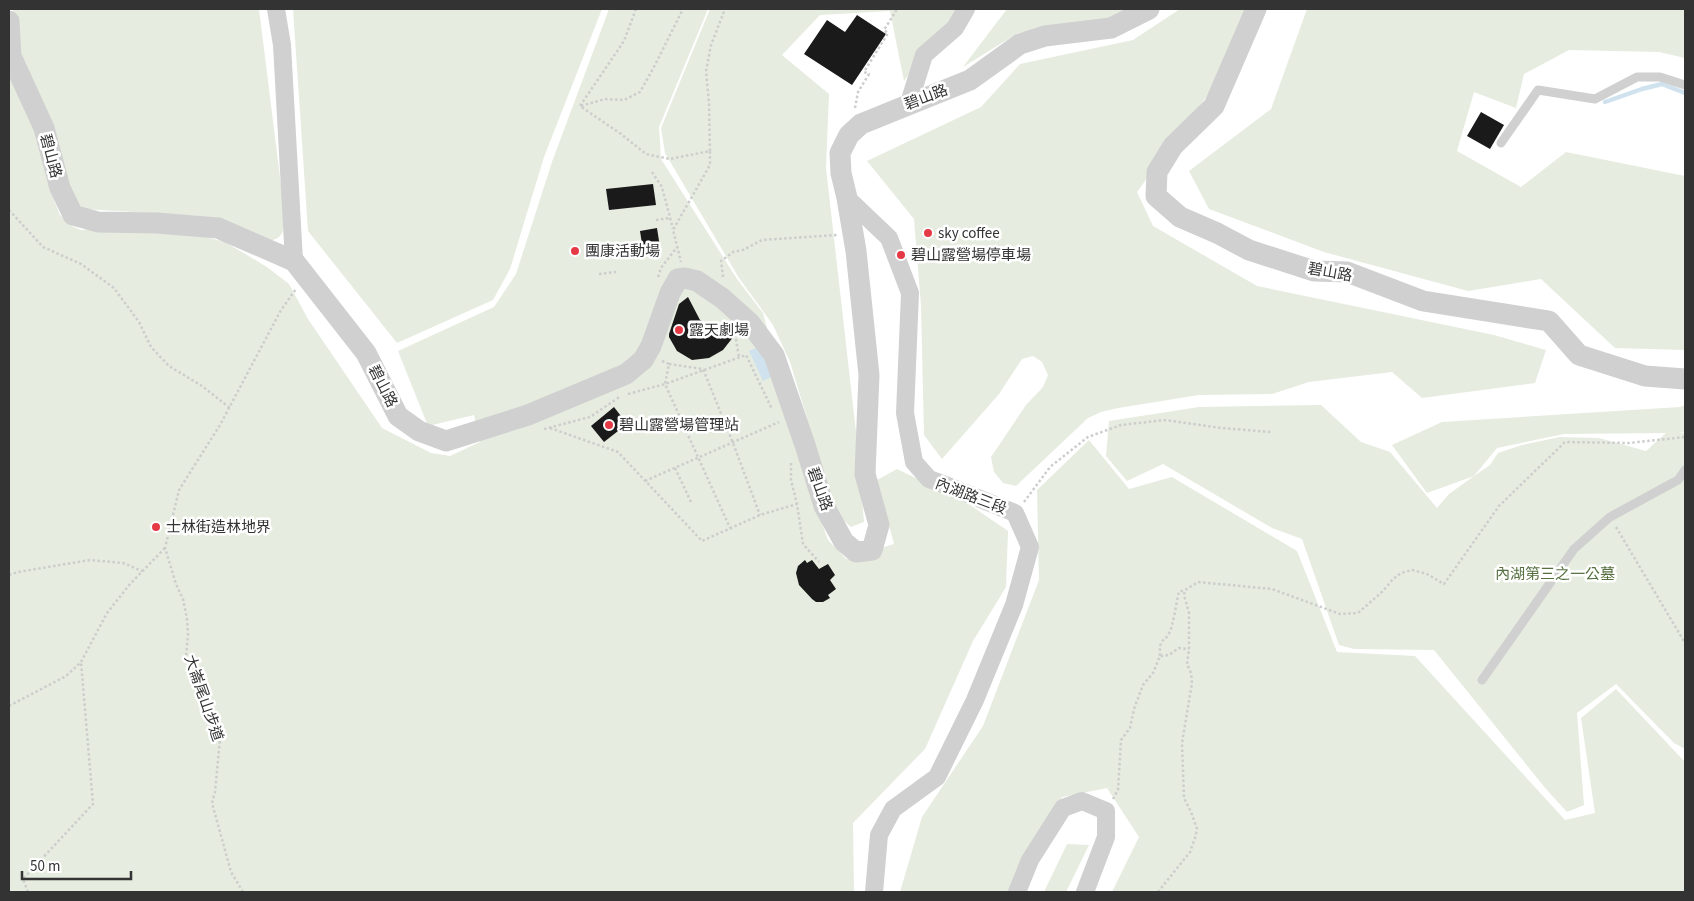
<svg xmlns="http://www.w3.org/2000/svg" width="1694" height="901" viewBox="0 0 1694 901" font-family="'Source Sans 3','Noto Sans TC',sans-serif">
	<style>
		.green { fill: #e6ecdf; fill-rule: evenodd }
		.water { fill: #cfe2ee }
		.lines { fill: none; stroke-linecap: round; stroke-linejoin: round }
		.stream { stroke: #cfe2ee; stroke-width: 4.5 }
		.building { fill: #1a1a1a }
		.path { stroke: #cdcdcd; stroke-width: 2.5; stroke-dasharray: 2.5 2.5; stroke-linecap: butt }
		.service { stroke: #d0d0d0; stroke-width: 9 }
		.minor { stroke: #d0d0d0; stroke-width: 18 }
		.tertiary { stroke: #d0d0d0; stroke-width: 21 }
		.poi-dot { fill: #e63946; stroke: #fff; stroke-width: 2 }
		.labels { text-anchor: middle; stroke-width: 5; stroke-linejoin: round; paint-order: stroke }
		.street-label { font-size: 15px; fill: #333; stroke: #fff }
		.poi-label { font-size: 15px; fill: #333; stroke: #fff; text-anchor: start }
		.park-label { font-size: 15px; fill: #56703f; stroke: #fff }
	</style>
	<rect width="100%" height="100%" fill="#fff"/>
	<g class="green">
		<path d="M13,9h246l26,208c-2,13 0,20 -15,24l-70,-25 -116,-7 -11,-5 -53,-144z"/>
		<polygon points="293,9 602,9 544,157 510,269 493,300 397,343 308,231"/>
		<polygon points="609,9 708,9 659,127 661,159 737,279 763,313 810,490 828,540 846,559 894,544 877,480 897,469 967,503 1008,531 1006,587 973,641 925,749 853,823 854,892 9,892 9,71 32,115 52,195 60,215 72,226 81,230 97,229 194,234 225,242 267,267 289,284 308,319 382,428 431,453 450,456 480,442 474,415 428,426 398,351 494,307 516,274 552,162"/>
		<polygon points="710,9 958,9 904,81 890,11 820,15 782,55 829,94 826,168 856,432 864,522 851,527 836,514 790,362 773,325 739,278 665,153 661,128"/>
		<polygon points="1007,9 1128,9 1102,26 1018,33 963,67"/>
		<polygon points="1180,9 1251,9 1207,96 1137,192 1153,226 1257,286 1494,335 1546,350 1535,383 1422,398 1392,372 1309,382 1272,394 1199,395 1118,408 1101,412 1088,418 1016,486 1003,483 994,472 991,457 1026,405 1043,387 1048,375 1042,362 1033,356 1022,359 999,394 942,459 924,435 921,306 914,219 867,161 981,107 1020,64 1133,40"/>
		<polygon points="1307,9 1685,9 1685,58 1659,52 1569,50 1524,74 1516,108 1474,92 1457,151 1521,187 1566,152 1685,176 1685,350 1615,348 1541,279 1468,291 1324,252 1209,209 1189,171 1271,109"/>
		<path d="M1321,405l40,37 29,10 47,56 12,-14 25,-18 -47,17 -35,-48 50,-23 238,-15 5,-2v27l-6,1h6v316l-11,-6 -58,-59 -39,29 7,92 -17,7 -21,-23 -112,-139 -80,-1 -15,-4 -37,-106 -30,-11 -109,-64 -36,17 -21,-25 3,-35 90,-14zM1666,433l-20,18 -47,-13 -39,-1 -38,8 -24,8 -8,12 -16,11 23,-28 67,-14z"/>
		<polygon points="1089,440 1129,489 1172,477 1297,551 1337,652 1415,656 1565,820 1595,813 1581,718 1616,689 1685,762 1685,892 1112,892 1139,837 1107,788 1062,797 1008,892 900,892 922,817 983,726 1039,580 1037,490"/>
		<polygon points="1067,844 1089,845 1066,892 1044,892"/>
	</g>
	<polygon class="water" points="759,347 773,376 763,381 749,351"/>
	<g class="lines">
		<polyline class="stream" points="1605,102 1642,89 1662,84 1685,93"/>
	</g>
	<g class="building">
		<polygon points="857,15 886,34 852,85 804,54 827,20 845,32"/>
		<polygon points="1481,112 1504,125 1490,149 1467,136"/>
		<polygon points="653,184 656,205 609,210 606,189"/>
		<polygon points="657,228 661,254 644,257 640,231"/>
		<polygon points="688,297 700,320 734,336 723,350 709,358 692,360 677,351 669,337 669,334 679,304"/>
		<polygon points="614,407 627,424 604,442 591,426"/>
		<polygon points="805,560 807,563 812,560 819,569 828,564 835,575 830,580 836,589 828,595 830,598 823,602 816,602 812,599 799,585 796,573 798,566"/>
	</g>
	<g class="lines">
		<g class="path">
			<polyline points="636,9 624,41 580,106 621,134 646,154 670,159 710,151 710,165 673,230 681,262"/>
			<polyline points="581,106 605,99 624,100 640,92 655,65 683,9"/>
			<polyline points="855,108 858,92 869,74 864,72 888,33 884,30 896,11 892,9"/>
			<polyline points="710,151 709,103 706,71 711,45 725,9"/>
			<polyline points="652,172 662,187 673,229"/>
			<polyline points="9,210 43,247 81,264 114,288 139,322 151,347 169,366 202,386 230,408"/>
			<polyline points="656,220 670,218"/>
			<polyline points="599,274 616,272"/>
			<polyline points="658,277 661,268 677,247"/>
			<polyline points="723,277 721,261 733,252 743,250 762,240 837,235"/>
			<polyline points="735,334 739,357"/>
			<polyline points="662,361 669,364 665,384 730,528"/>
			<polyline points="669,364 703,369 733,443 760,515"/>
			<polyline points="628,394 665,384 746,355 772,409"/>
			<polyline points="550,428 618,452 702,541 760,515 797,504"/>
			<polyline points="544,429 590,417 621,396"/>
			<polyline points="791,463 791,480 797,504 803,544 819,562"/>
			<polyline points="675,468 691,502"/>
			<polyline points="645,481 779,422"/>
			<polyline points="1024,502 1050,467 1088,437 1121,425 1165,420 1221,428 1271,432"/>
			<polyline points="1616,527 1685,643"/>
			<polyline points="9,575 18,572 90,560 123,563 142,571"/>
			<path d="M1160,656c-1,-21 5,-12 10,-25 4,-9 6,-28 9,-39l6,-2"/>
			<polyline points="9,706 66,676 81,662 107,613 130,584 165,548"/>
			<polyline points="1113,799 1118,790 1121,740 1130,728 1134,709 1143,685 1153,673 1160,656 1169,655 1179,648 1189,649"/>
			<polyline points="28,892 23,879 93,804 81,662"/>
			<polyline points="243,892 231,872 212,803 215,792 220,739 213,718 198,689 186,656 188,635 187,619 183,599 176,584 165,548 179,490 220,425 281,310 296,289"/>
			<polyline points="1158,892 1190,852 1195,838 1197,829 1191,812 1184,798 1182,743 1192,683 1191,673 1187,664 1189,649 1189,613 1184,595 1185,590 1198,582 1272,589 1340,614 1358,613 1383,591 1393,579 1401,573 1412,570 1427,574 1444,584 1499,506 1565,442 1629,443 1685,437"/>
		</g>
		<g class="service">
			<polyline points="1501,143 1538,90 1595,99 1637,77 1660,77 1685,85"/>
			<polyline points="1482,680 1574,549 1610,517 1678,480 1685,470"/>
		</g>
		<g class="minor">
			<polyline points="276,9 282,45 294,261"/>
			<polyline points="909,103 924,55 955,28 966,9"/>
			<polyline points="847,198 889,238 910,293 905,413 914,462 929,479 948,486 1015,513 1030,547 1014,605 975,700 937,777 893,809 879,835 874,892"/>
			<polyline points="1017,892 1030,860 1063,808 1082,801 1106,811 1106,837 1085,892"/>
		</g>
		<g class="tertiary">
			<polyline points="1256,9 1214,106 1173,146 1157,172 1156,196 1180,217 1217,233 1249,250 1314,271 1347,272 1423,301 1549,321 1579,355 1645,376 1685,379"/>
			<polyline points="9,21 11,56 44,128 60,188 73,215 98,222 157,223 218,228 294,261 366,353 398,416 419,431 446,441 528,415 626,374 643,360 651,346 670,293 678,279 685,278 697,281 722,298 750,323 774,355 805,445 824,506 844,542 856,552 872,550 879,525 865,474 869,375 856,251 847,198 841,173 840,153 849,135 861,124 970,80 1020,44 1045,36 1111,28 1149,9"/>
		</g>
	</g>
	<g class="poi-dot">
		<circle cx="928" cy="233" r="5"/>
		<circle cx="575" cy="251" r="5"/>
		<circle cx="901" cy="255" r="5"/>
		<circle cx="679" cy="330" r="5"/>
		<circle cx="609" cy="425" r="5"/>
		<circle cx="156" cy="527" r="5"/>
	</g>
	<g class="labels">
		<g class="street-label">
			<text transform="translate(926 97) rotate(-21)" y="5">碧山路</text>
			<text transform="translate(51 156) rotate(75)" y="5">碧山路</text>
			<text transform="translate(1330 272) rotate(10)" y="5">碧山路</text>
			<text transform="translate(383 386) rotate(63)" y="5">碧山路</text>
			<text transform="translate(820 489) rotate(70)" y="5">碧山路</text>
			<text transform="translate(971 496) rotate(21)" y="5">內湖路三段</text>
			<text transform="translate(204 698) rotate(71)" y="5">大崙尾山步道</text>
		</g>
		<g class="poi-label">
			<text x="938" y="238">sky coffee</text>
			<text x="585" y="256">團康活動場</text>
			<text x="911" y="260">碧山露營場停車場</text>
			<text x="689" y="335">露天劇場</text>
			<text x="619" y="430">碧山露營場管理站</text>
			<text x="166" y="532">士林街造林地界</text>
		</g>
		<g class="park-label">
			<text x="1555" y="579">內湖第三之一公墓</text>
		</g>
	</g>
	<rect width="1694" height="901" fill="none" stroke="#333333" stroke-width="20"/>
	<path d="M22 871v8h109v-8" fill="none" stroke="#333333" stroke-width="2.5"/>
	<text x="30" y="871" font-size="15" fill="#333333" stroke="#ffffff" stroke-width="4" paint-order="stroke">50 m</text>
</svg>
